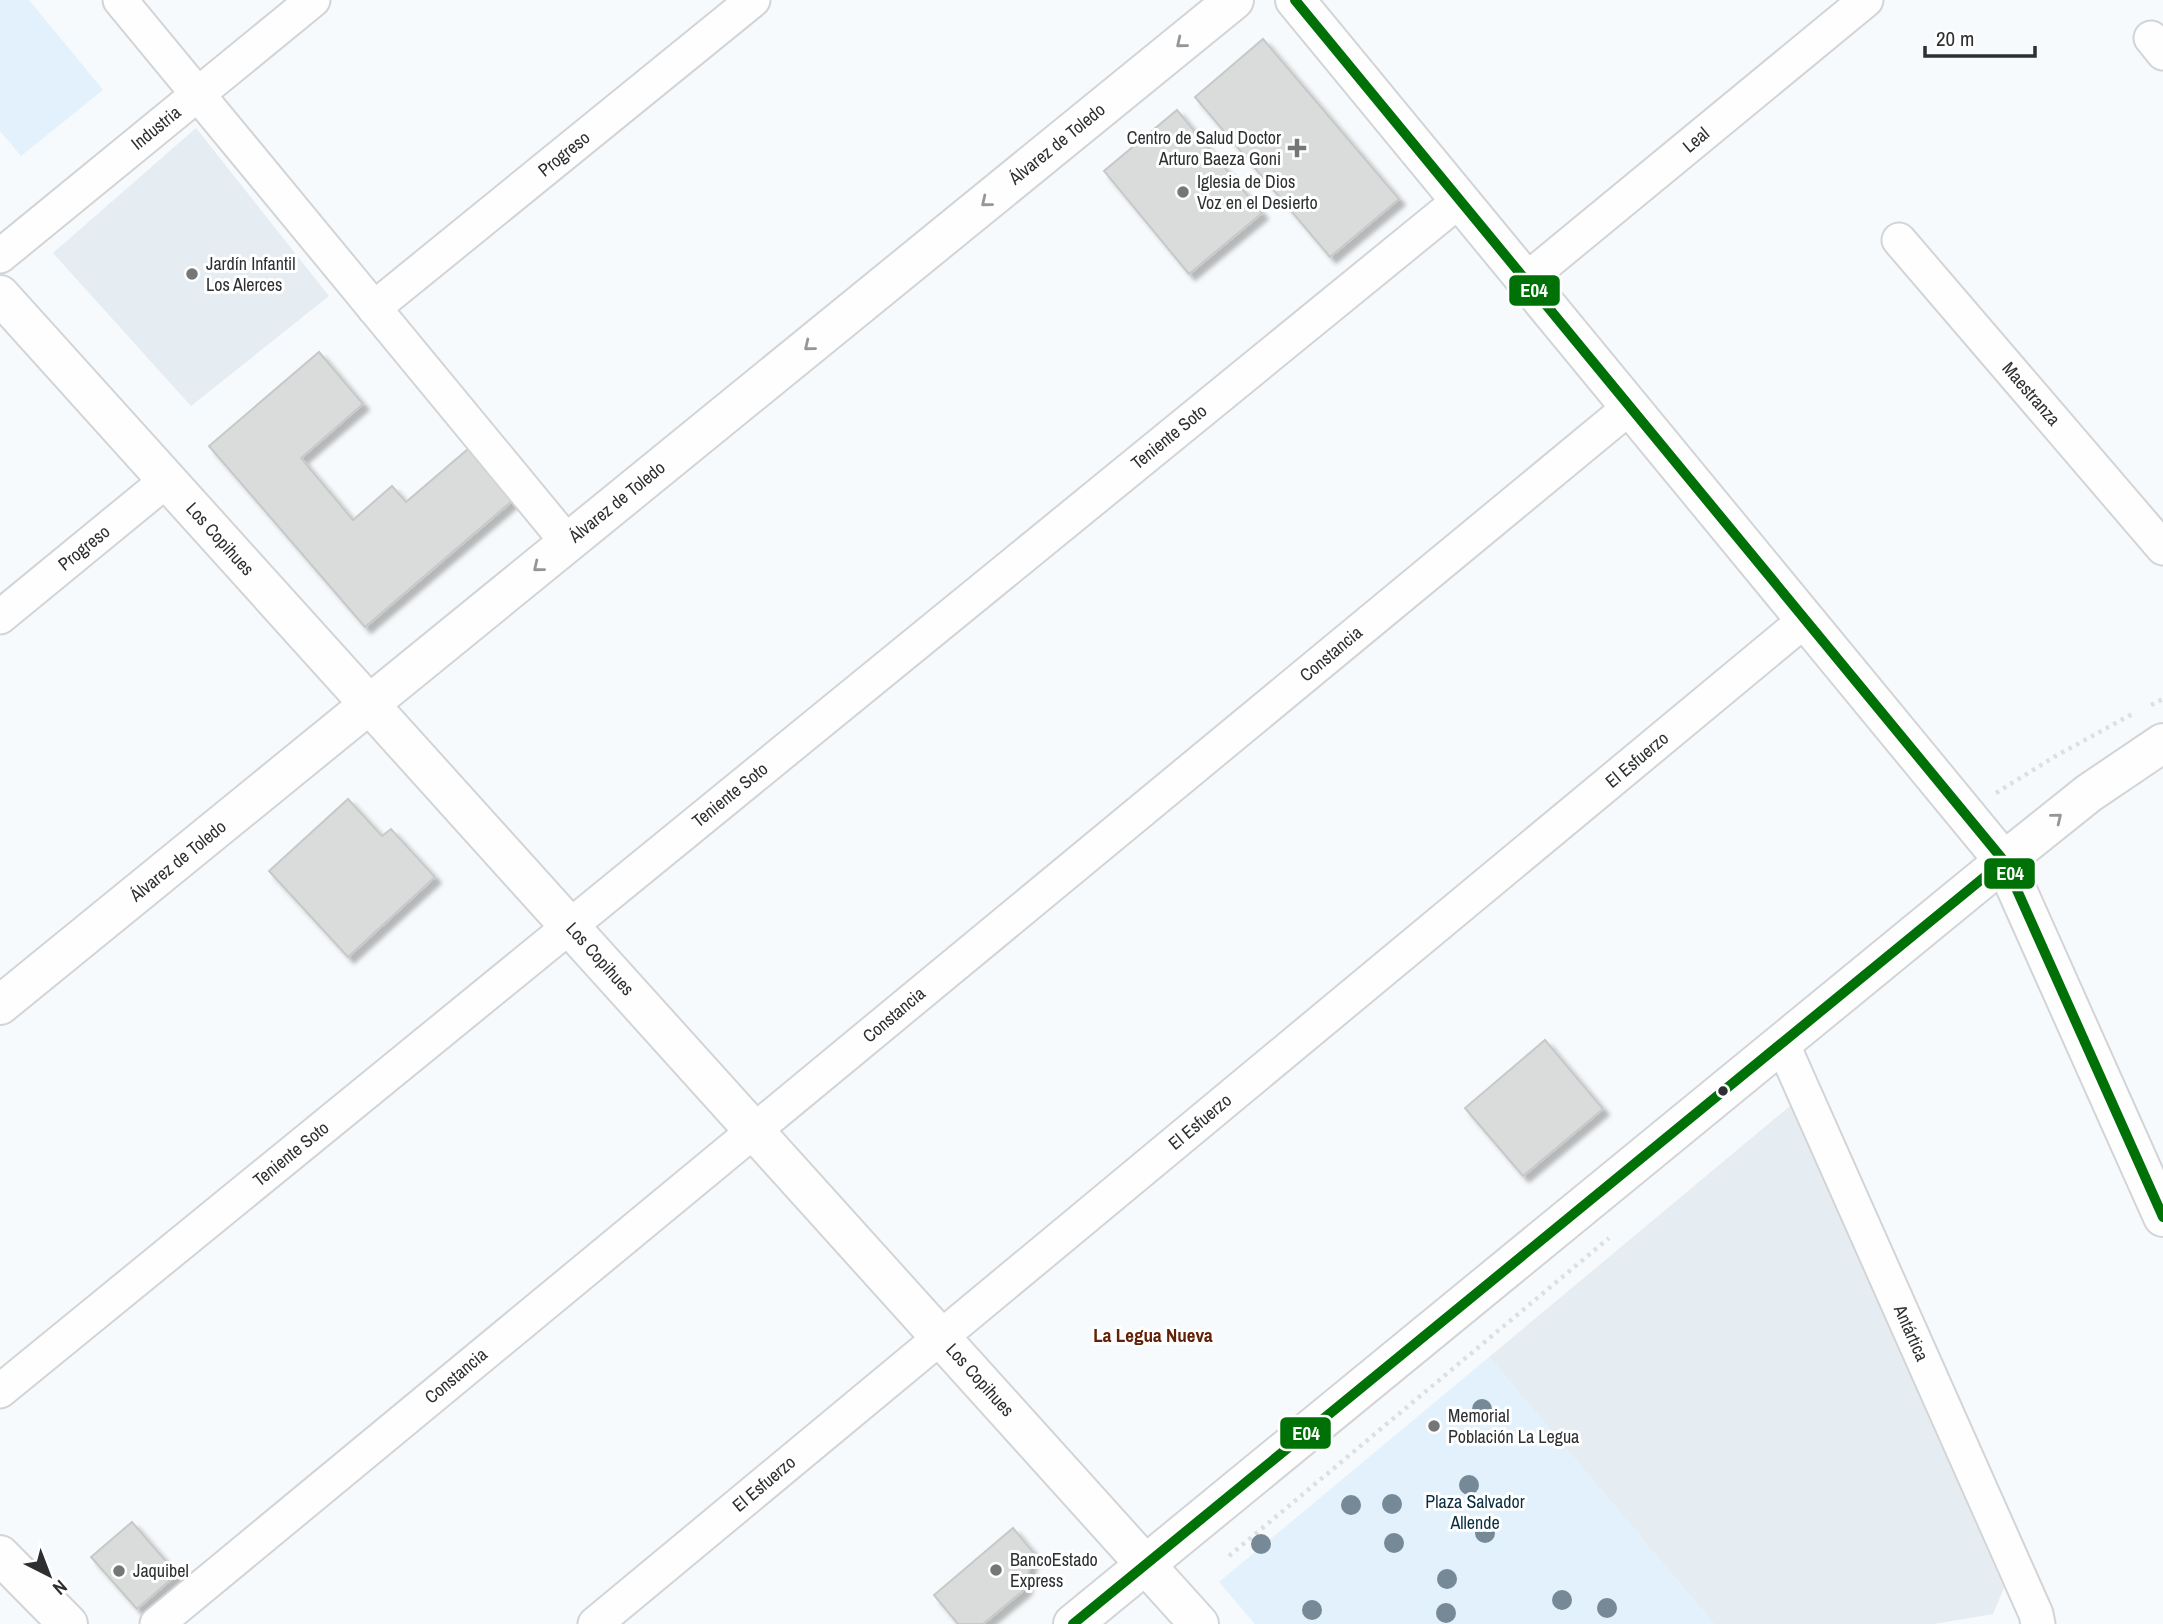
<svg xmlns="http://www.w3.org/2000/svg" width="2163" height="1624" viewBox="0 0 2163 1624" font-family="'Archivo Narrow',sans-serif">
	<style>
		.built { fill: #e5ecf2 }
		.green { fill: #e2f1fb }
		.building { fill: #dadbdb; stroke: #c8c8c9; stroke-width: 2; filter: url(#shadow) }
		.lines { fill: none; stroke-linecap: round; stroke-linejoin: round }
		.minor-casing { stroke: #d2d4d6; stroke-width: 37 }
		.tertiary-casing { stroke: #d2d4d6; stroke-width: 42 }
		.secondary-casing { stroke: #d2d4d6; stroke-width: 42 }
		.path { stroke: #dedfe0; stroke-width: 4.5; stroke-dasharray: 3.5 5; stroke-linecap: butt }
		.minor { stroke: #fefeff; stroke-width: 33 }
		.tertiary { stroke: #fefeff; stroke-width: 38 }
		.secondary { stroke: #fefeff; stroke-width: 38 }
		.bus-1-casing { stroke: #fff; stroke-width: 16 }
		.bus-1 { stroke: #007106; stroke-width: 10 }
		.tree { fill: #758996 }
		.oneway { stroke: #969698 }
		.poi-dot { fill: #747678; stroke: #fff; stroke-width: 2.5 }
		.bus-dot { fill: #2d2f31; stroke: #fff; stroke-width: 2.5 }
		.labels { text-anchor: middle; stroke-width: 6; stroke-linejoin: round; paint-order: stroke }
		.street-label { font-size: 18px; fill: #2d2f31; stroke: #fff }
		.poi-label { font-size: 18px; fill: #2d2f31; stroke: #fff; text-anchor: start }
		.park-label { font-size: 18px; fill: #0a2d42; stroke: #fff }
		.neighbourhood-label { font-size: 19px; font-weight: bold; fill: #622207; stroke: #fff }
		.line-badge { stroke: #fff; stroke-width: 2.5 }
		.badge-label { font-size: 19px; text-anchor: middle; font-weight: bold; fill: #fff }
	</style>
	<defs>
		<filter id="shadow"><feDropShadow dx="6" dy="6" stdDeviation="2" flood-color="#0004"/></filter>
	</defs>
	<rect width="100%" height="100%" fill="#f7fafc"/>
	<g class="built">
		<polygon points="196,128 329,296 191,406 53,253"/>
		<polygon points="1790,1106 2004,1588 1993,1614 1934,1624 1714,1624 1489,1357"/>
	</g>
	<g class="green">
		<polygon points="0,0 29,0 103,90 21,156 0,131"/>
		<polygon points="1489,1357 1714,1624 1255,1624 1219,1582"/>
	</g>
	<g class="building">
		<polygon points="1263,39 1399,199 1330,257 1195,97"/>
		<polygon points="1177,110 1262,213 1189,274 1104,171"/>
		<polygon points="319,352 363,404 301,458 353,520 392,486 406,502 468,449 512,501 365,627 209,446"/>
		<polygon points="348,799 382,836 391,829 435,877 348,957 269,871"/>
		<polygon points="1545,1040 1603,1109 1523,1176 1465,1108"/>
		<polygon points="132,1522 177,1574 137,1609 91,1557"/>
		<polygon points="1013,1528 1033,1552 1025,1589 983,1624 958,1624 934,1595"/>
	</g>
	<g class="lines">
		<g class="minor-casing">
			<g id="minor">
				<polyline points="120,0 568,543"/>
				<polyline points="2151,38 2163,53"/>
				<polyline points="1899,240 2163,548"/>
				<polyline points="0,256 313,0"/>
				<polyline points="1526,280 1866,0"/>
				<polyline points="374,308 753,0"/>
				<polyline points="0,617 167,480"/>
				<polyline points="1782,1043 2036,1614 2038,1624"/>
				<polyline points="0,1391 1460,200"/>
				<polyline points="157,1624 1630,407"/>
				<polyline points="595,1624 1805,620"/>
			</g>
		</g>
		<g class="tertiary-casing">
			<g id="tertiary">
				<polyline points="1295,0 2004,861 2163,1217"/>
				<polyline points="0,295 1199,1624"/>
				<polyline points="0,1005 1234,0"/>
				<polyline points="1073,1624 2004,861 2089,793 2163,743"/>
			</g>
		</g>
		<g class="secondary-casing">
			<polyline id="secondary" points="0,1555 68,1624"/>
		</g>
		<g class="path">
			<polyline points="2151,705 2163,699"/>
			<polyline points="1996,793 2054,757 2134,713"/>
			<polyline points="1229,1556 1609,1238"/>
		</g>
		<use href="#minor" class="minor"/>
		<use href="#tertiary" class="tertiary"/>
		<use href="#secondary" class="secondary"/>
		<g class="bus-1-casing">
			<g id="bus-1">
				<polyline points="1295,0 2004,861 2163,1217"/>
				<polyline points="1073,1624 2004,861"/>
			</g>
		</g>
		<use href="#bus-1" class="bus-1"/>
	</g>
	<g class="tree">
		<circle cx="1482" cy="1409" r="10"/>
		<circle cx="1469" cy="1485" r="10"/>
		<circle cx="1392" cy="1504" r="10"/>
		<circle cx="1351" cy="1505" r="10"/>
		<circle cx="1485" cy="1533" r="10"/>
		<circle cx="1394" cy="1543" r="10"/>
		<circle cx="1261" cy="1544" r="10"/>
		<circle cx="1447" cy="1579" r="10"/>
		<circle cx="1562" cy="1600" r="10"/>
		<circle cx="1607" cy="1608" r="10"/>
		<circle cx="1312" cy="1610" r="10"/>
		<circle cx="1446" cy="1613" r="10"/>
	</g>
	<defs><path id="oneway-chevron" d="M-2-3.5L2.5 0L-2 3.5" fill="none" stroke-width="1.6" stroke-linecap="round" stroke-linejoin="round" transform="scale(1.75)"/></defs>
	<g class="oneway">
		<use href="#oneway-chevron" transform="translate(1181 43) rotate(141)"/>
		<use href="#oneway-chevron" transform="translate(986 202) rotate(141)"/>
		<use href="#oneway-chevron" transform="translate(809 346) rotate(141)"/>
		<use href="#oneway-chevron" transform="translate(538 567) rotate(141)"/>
		<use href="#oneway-chevron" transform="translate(2057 818) rotate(-39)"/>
	</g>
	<g class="poi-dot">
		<path d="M1293.5 137.5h7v7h7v7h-7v7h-7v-7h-7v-7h7z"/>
		<circle cx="1183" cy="192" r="7"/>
		<circle cx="192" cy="274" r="7"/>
		<circle cx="1434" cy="1426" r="7"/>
		<circle cx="996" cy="1570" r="7"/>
		<circle cx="119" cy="1571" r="7"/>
	</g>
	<circle class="bus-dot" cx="1723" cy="1091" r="6"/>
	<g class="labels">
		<g class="street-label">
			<text transform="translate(156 128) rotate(-39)" y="6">Industria</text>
			<text transform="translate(1696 140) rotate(-40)" y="6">Leal</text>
			<text transform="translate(1057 144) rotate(-39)" y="6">Álvarez de Toledo</text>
			<text transform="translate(564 154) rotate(-39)" y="6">Progreso</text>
			<text transform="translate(2031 394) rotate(49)" y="6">Maestranza</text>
			<text transform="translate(1169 437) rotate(-39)" y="6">Teniente Soto</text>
			<text transform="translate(617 502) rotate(-39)" y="6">Álvarez de Toledo</text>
			<text transform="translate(220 539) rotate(48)" y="6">Los Copihues</text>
			<text transform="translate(84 548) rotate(-39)" y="6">Progreso</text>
			<text transform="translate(1331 654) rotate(-40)" y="6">Constancia</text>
			<text transform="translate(1637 760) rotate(-40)" y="6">El Esfuerzo</text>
			<text transform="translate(730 795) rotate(-39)" y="6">Teniente Soto</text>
			<text transform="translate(178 861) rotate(-39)" y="6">Álvarez de Toledo</text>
			<text transform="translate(600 959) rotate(48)" y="6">Los Copihues</text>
			<text transform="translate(894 1015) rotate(-40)" y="6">Constancia</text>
			<text transform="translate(1200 1122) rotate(-40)" y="6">El Esfuerzo</text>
			<text transform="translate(291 1154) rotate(-39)" y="6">Teniente Soto</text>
			<text transform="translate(1911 1333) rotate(66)" y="6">Antártica</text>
			<text transform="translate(456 1376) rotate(-40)" y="6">Constancia</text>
			<text transform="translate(980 1380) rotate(48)" y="6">Los Copihues</text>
			<text transform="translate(764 1484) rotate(-40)" y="6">El Esfuerzo</text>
		</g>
		<g class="poi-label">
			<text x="1281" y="144" text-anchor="end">Centro de Salud Doctor<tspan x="1281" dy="21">Arturo Baeza Goni</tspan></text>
			<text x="1197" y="188">Iglesia de Dios<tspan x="1197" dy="21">Voz en el Desierto</tspan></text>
			<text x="206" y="270">Jardín Infantil<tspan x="206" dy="21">Los Alerces</tspan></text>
			<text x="1448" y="1422">Memorial<tspan x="1448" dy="21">Población La Legua</tspan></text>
			<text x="1010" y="1566">BancoEstado<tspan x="1010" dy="21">Express</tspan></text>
			<text x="133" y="1577">Jaquibel</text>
		</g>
		<g class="park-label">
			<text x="1475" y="1508">Plaza Salvador<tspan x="1475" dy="21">Allende</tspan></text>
		</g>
		<g class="neighbourhood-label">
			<text x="1153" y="1342">La Legua Nueva</text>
		</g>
	</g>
	<g class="line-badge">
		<rect x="1508" y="274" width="53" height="33" rx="7" fill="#007106"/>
		<rect x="1983" y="857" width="53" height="33" rx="7" fill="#007106"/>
		<rect x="1279" y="1416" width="53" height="34" rx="7" fill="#007106"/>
	</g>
	<g class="badge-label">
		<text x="1534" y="297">E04</text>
		<text x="2010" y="880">E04</text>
		<text x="1306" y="1440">E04</text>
	</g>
	<g transform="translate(49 1575) rotate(138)" stroke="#ffffff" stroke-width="5" paint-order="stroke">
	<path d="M0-5L12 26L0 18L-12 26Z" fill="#2d2f31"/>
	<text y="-10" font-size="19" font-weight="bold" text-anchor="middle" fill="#2d2f31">N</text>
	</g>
	<path d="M1925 46v10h110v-10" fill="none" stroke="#2d2f31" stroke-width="3.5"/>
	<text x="1936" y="46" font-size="21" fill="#2d2f31" stroke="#ffffff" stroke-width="5" paint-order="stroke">20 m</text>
</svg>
